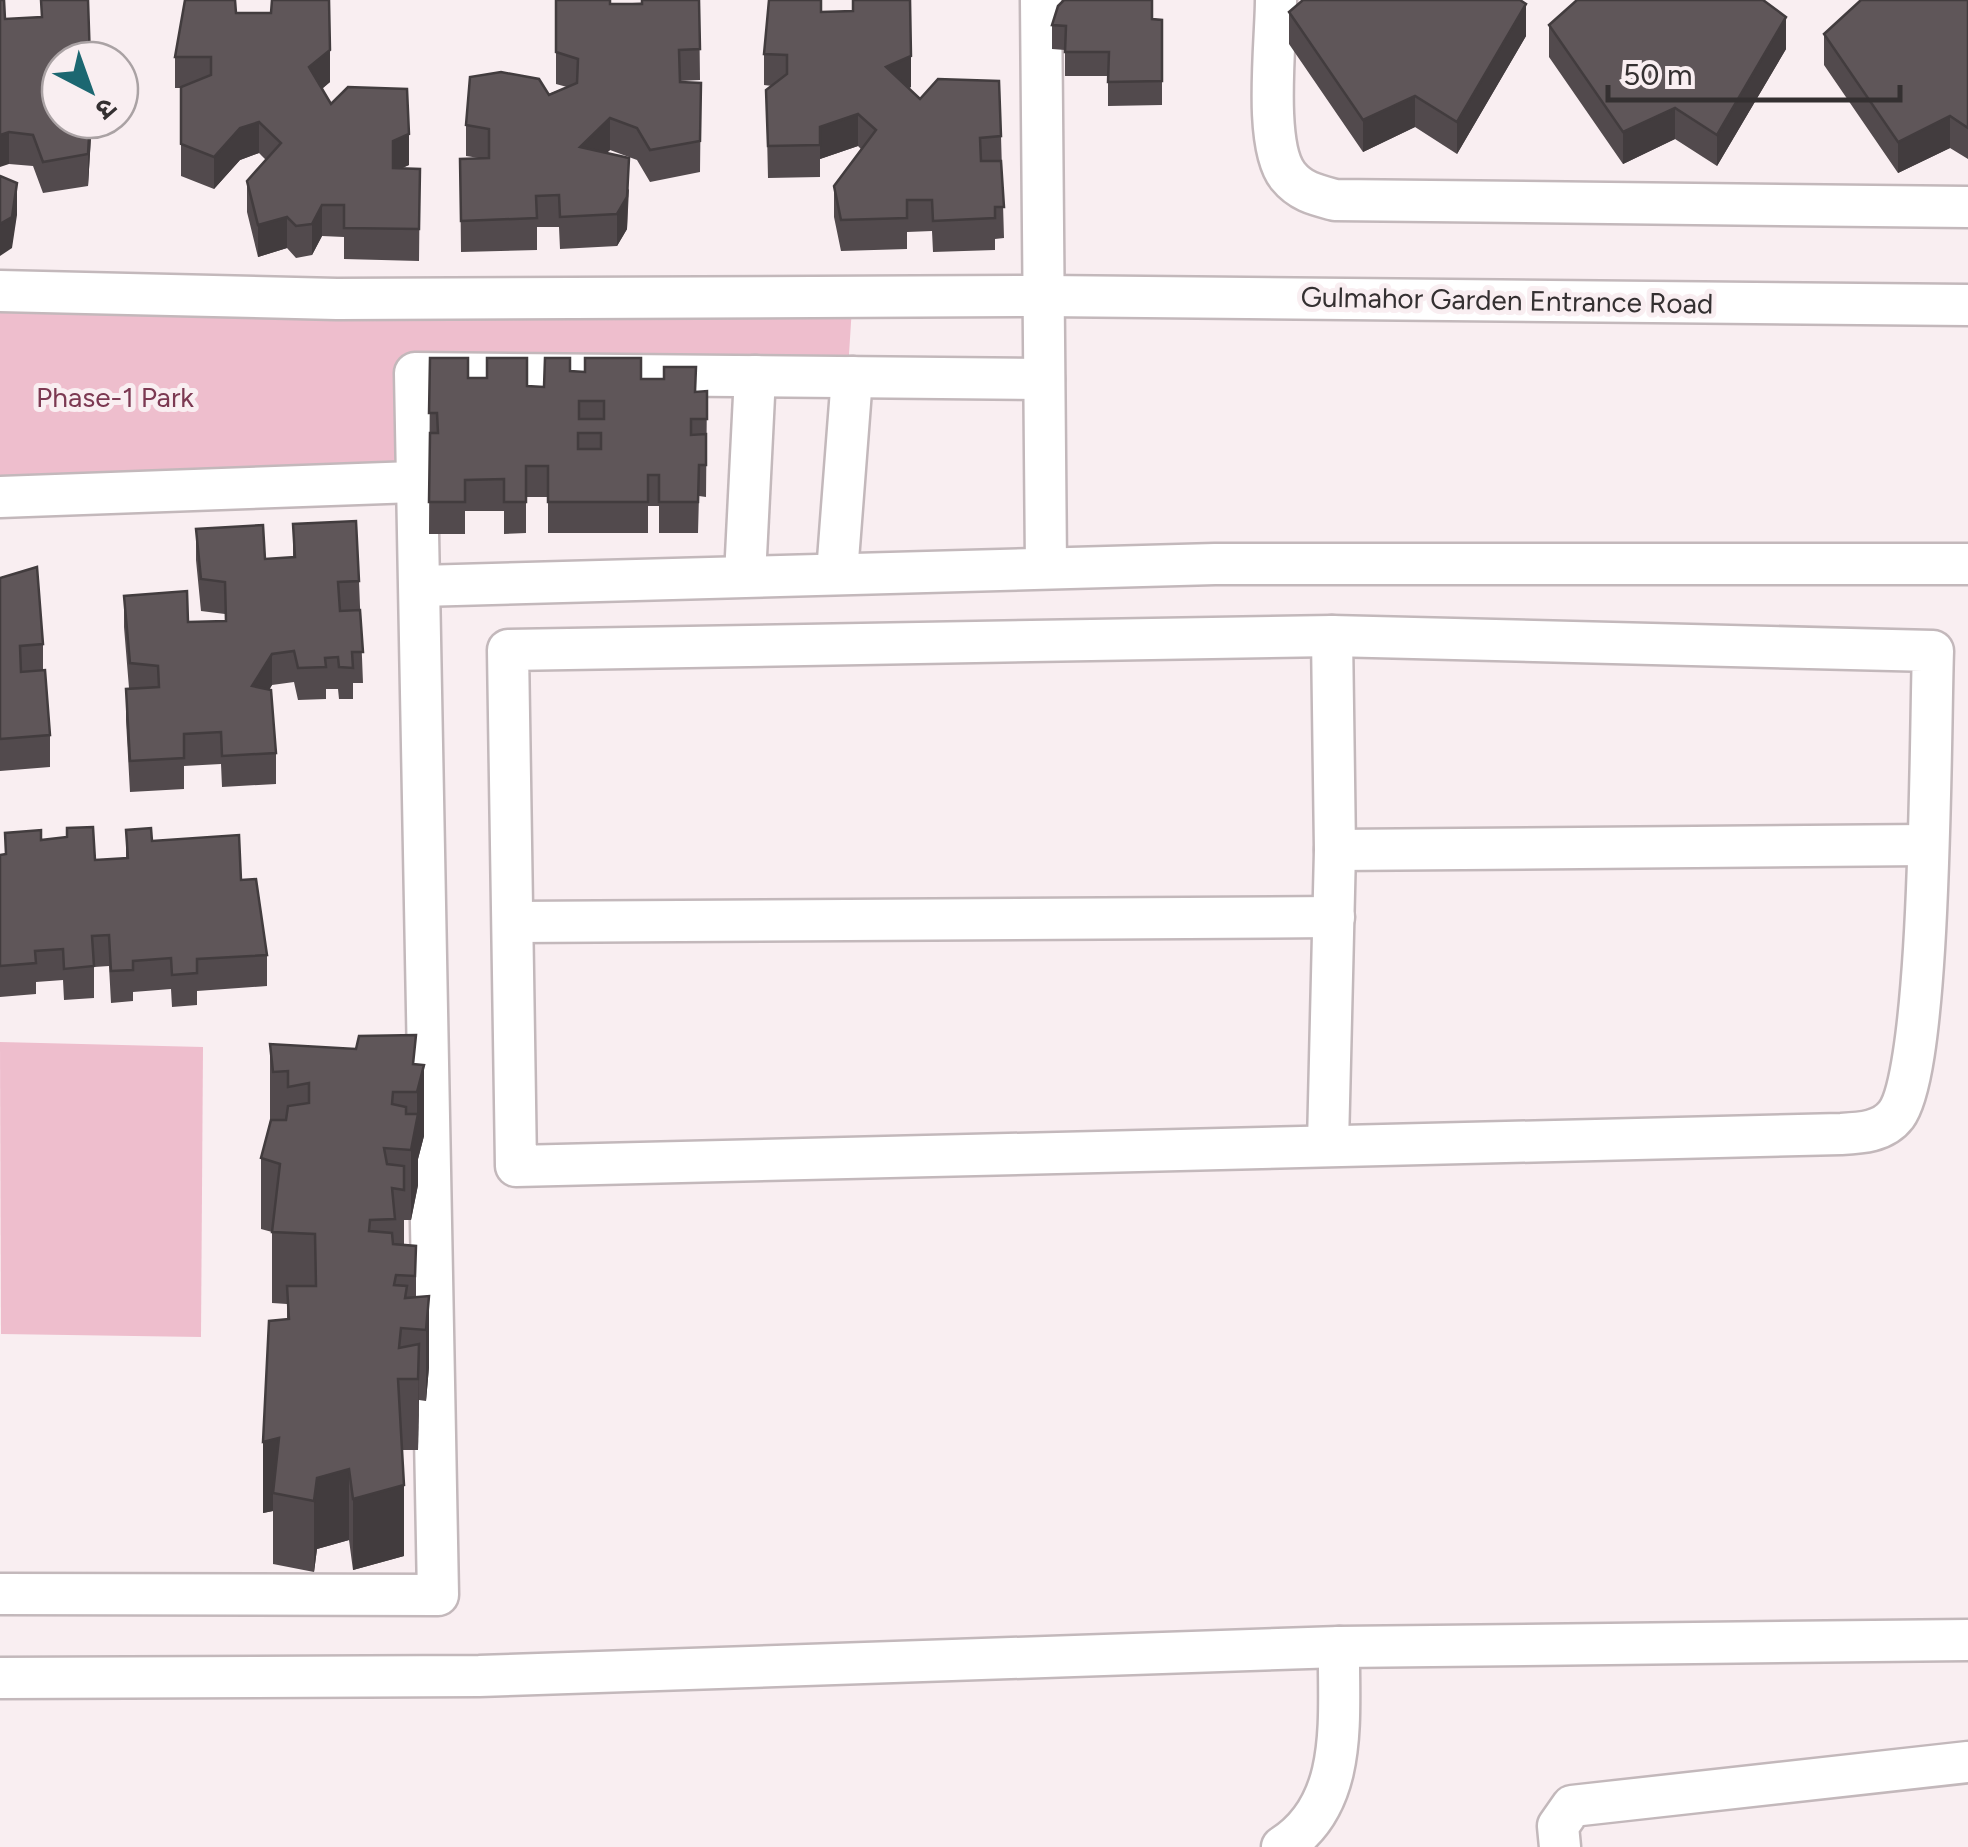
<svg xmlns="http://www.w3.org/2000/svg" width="1968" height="1847" viewBox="0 0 1968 1847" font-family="Figtree,'Noto Sans Devanagari',sans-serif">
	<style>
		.green { fill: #eebecd }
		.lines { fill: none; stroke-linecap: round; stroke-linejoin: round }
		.minor-casing { stroke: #c3b8bb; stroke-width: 45 }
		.minor { stroke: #fff; stroke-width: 40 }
		.wall { fill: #524a4d }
		.shaded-wall { fill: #423c3e }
		.building { fill: #5f5659; stroke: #423c3e; stroke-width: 2.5; fill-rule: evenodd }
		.labels { text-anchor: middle; stroke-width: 10; stroke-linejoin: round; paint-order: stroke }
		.street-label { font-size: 28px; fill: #343031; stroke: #f9eef1 }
		.park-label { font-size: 28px; fill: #7c3952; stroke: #f9eef1 }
	</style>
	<rect width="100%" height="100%" fill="#f9eef1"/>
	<g class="green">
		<polygon points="852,307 848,370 415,373 408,474 0,490 0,308"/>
		<polygon points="0,1042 203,1047 201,1337 1,1334"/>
	</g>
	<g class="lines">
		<g class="minor-casing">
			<g id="minor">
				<polyline points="1041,0 1046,567"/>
				<path d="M1276,0c0,41 -13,145 12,176 13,16 28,19 47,24l633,7"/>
				<polyline points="0,291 337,299 1045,296 1968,305"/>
				<polyline points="0,497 414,482"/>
				<polyline points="837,573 852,377"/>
				<polyline points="745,576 755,376"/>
				<polyline points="420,586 1215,564 1968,564"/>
				<path d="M1332,636l601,15c-3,78 -1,417 -37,464 -13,17 -35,18 -55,19l-1325,32 -8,-516z"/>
				<polyline points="1335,850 1926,845"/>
				<polyline points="514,922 1334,917"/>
				<polyline points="1328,1144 1335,850 1332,636"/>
				<polyline points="0,1594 438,1595 415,373 1044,379"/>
				<polyline points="0,1678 479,1676 1339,1647 1968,1640"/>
				<path d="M1282,1847c68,-43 56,-130 57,-200"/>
				<polyline points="1560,1847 1558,1826 1572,1806 1968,1762"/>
			</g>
		</g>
		<use href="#minor" class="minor"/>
	</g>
	<g class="wall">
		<polygon points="41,0 60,60 60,120 92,120 88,186 43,193 33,166 9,164 5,19 41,17"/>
		<polygon points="556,0 610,4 699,0 700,80 680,81 680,82 701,83 700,172 650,182 637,160 610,150 606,153 629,190 627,229 617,246 560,249 559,227 537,227 537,250 461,252 460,159 479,158 466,156 466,125 567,87 556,84"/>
		<polygon points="1968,0 1968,159 1950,148 1898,173 1824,65 1824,34"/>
		<polygon points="821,12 911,87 909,88 920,99 1001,136 1004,238 995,239 995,250 933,252 932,231 907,232 907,249 841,251 834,217 834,186 861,149 858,146 820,159 820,177 768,178 766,90 772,86 764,85 764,54"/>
		<polygon points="1289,12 1526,36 1457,154 1415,127 1363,152 1289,44"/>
		<polygon points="236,13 330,82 322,89 331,104 409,165 402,168 420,169 419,261 344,259 344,237 322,236 312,255 296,258 287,248 258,257 247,212 247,181 266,160 259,153 240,160 214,189 181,176 181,88 175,88 175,57"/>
		<polygon points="1152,19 1162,20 1162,105 1108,106 1108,76 1065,76 1065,50 1052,49 1052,25"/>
		<polygon points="1549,25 1786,49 1717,166 1675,139 1623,164 1549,57"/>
		<polygon points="430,358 468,378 527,386 544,387 570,371 641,379 695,392 707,391 706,497 699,496 698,533 659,533 659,506 648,506 648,533 548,533 548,497 526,497 526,533 504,534 504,511 465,511 465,534 429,534"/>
		<polygon points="293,524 359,581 363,683 353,683 353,699 339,699 338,689 326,689 326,699 298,700 294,682 272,685 269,690 276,753 276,784 222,787 221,764 184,766 184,789 130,792 126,720 126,689 129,688 124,627 124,596 188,622 226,621 225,614 201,611 196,560 196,529 265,559 293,557"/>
		<polygon points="0,578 43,644 43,670 50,735 50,767 0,771"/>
		<polygon points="126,830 241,880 267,955 267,986 197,991 197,1005 172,1007 171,989 133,992 133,1001 111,1003 109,966 94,967 94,998 64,1000 63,980 36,982 36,994 0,997 0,855 5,854 5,833 41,840 95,860 126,858"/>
		<polygon points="270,1044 416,1064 424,1136 418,1159 418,1185 411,1220 404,1220 404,1245 416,1246 416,1297 429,1296 429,1367 426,1401 419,1400 418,1450 402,1450 404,1556 353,1570 349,1540 317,1549 314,1572 273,1564 273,1511 263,1513 287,1319 287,1304 272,1303 272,1232 261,1229 261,1158 270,1121"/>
	</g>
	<g class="shaded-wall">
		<polygon points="1526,4 1526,36 1457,154 1457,122"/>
		<polygon points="1786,17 1786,49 1717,166 1717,135"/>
		<polygon points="330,50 330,82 309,99 309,67"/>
		<polygon points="911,56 911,87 886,99 886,67"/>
		<polygon points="1415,96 1415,127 1363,152 1363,120"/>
		<polygon points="1675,108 1675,139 1623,164 1623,132"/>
		<polygon points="858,114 858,146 820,159 820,127"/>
		<polygon points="1950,116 1950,148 1898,173 1898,142"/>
		<polygon points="610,118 610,150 580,179 580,147"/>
		<polygon points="90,120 92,120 88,186 88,154"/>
		<polygon points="259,122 259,153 240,160 214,189 214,157 240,128"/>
		<polygon points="9,132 9,164 0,167 0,135"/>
		<polygon points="409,134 409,165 393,172 393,141"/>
		<polygon points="629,158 627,229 617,246 617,214"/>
		<polygon points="17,183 17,215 12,248 0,256 0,224"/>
		<polygon points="322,205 322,236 312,255 312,224"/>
		<polygon points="287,217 287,248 258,257 258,225"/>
		<polygon points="272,654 272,685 252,717 252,686"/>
		<polygon points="424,1065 424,1136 418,1159 418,1185 411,1220 411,1150 417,1120 417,1092"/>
		<polygon points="429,1296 429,1367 426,1401 426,1330"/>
		<polygon points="419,1344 419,1415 418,1450"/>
		<polygon points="279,1438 273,1493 273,1511 263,1513 263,1442"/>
		<polygon points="349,1469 349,1540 317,1549 314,1572 314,1501 317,1478"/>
		<polygon points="404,1485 404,1556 353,1570 353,1499"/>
	</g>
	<g class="building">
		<polygon points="0,0 4,0 5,19 42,17 41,0 88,0 90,60 60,60 60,120 90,120 88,154 43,162 33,135 9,132 0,135"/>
		<polygon points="185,0 235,0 236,13 271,13 272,0 329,0 330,50 309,67 331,104 348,87 407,89 409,134 393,141 393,168 420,169 419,229 344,228 344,205 322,205 312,224 296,226 287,217 258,225 247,181 281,143 259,122 240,128 214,157 181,144 181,87 211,75 211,57 175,57"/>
		<polygon points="556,0 610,0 610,4 642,4 642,0 699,0 700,49 679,50 680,82 701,83 700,141 650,150 637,128 610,118 580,147 629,158 627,197 617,214 560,217 559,195 536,196 537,218 461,221 460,159 489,158 489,129 466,125 470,77 501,72 539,79 549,95 577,83 578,59 556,52"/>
		<polygon points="769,0 821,0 821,12 853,11 853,0 910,0 911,56 886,67 920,99 938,79 999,81 1001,136 980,138 981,161 1001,161 1004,207 995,207 995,218 933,221 932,200 907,200 907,218 841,220 834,186 876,130 858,114 820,127 820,145 768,146 766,90 787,74 787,55 764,54"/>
		<polygon points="1064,0 1152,0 1152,19 1162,20 1162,81 1108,82 1109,52 1065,52 1066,26 1052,25 1058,6"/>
		<polygon points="1303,0 1520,0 1526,4 1457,122 1415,96 1363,120 1289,12"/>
		<polygon points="1577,0 1763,0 1786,17 1717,135 1675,108 1623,132 1549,25"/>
		<polygon points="1861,0 1968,0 1968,128 1950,116 1898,142 1824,34"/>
		<polygon points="0,176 17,183 12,217 0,224"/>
		<path d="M430,358h38v20h19v-20h40v28l17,1 1,-29h25v13l15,1v-14h56v21h23v-12h32l-1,25 12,-1v28h-16v16l15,-1v31h-7l-1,37h-39v-27h-11v27h-100v-36h-22v36h-22v-23l-39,1v22h-36l1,-69h8l-1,-20h-8zM579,401h25v18h-25zM578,433h23v16h-23z"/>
		<polygon points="356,521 359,581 338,582 340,611 360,610 363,652 352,652 353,668 339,667 338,657 325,658 326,667 298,668 294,651 272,654 252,686 271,690 276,753 222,756 221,732 184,734 184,758 130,761 126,689 159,687 158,666 130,663 124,596 187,591 188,622 226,621 225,582 201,579 196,529 263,525 265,559 295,557 293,524"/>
		<polygon points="37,567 43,644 20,646 21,672 45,670 50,735 0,739 0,578"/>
		<polygon points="93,827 95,860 128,858 126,830 151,828 152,841 239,835 241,880 256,879 267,955 197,959 197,973 172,975 171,958 133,961 133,970 111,971 109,935 92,936 94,966 64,969 63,949 35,951 36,963 0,966 0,855 6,854 5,833 41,830 41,840 67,837 67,828"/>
		<polygon points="416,1035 413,1064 424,1065 417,1092 393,1092 392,1104 406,1107 406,1114 418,1114 411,1150 384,1148 387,1164 404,1166 404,1190 392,1188 395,1219 370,1220 369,1231 392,1233 393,1244 416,1246 415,1276 396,1275 394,1285 407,1286 405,1298 429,1296 426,1330 401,1328 399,1348 419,1344 418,1379 398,1379 404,1485 353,1499 349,1469 317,1478 314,1501 273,1493 279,1438 263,1442 269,1321 289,1319 287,1286 316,1286 315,1234 272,1232 280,1164 261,1158 271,1120 286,1120 288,1106 309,1103 309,1083 288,1087 288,1071 273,1072 270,1044 356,1049 359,1036"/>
	</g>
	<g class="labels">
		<g class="street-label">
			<text transform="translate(1507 300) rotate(1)" y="10">Gulmahor Garden Entrance Road</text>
		</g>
		<g class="park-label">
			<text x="115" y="407">Phase-1 Park</text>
		</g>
	</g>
	<g transform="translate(90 90) rotate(139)"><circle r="48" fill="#f9eef1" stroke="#aaa2a4" stroke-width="2.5"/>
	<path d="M0-8L18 38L0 25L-18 38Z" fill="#1c6771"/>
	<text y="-15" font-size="28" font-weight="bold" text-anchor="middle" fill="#343031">उ</text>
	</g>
	<path d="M1608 85v15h292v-15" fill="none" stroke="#343031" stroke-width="5"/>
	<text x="1623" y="85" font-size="30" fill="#343031" stroke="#f9eef1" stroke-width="8" paint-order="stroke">50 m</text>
</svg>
